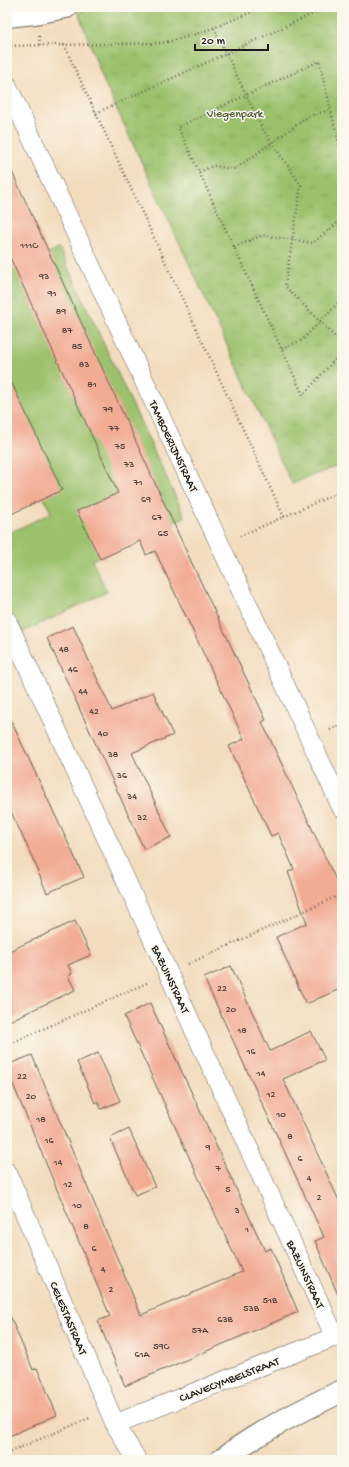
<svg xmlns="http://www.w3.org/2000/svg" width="349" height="1467" viewBox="0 0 349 1467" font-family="'Gochi Hand',sans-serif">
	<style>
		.grass { fill: #9bc16c; stroke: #5c6e44 }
		.park { fill: url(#park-tufts); stroke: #5c6e44 }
		.building { fill: #f2ac94 }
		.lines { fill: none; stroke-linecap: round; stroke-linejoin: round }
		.minor-casing { stroke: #675f54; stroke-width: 20 }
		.tertiary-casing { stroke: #675f54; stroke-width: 24 }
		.primary-casing { stroke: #675f54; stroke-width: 24 }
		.path { stroke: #675f54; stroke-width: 2.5; stroke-dasharray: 1 3; stroke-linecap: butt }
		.minor { stroke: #fff; stroke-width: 19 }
		.tertiary { stroke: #fff; stroke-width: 22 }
		.primary { stroke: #fff; stroke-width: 22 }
		.labels { text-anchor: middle; stroke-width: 3; stroke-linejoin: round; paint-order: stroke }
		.number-label { font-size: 10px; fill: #52403a }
		.park-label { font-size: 12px; fill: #4f5e3c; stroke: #fbf7ec }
		.street-label { font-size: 12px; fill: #1c1c1c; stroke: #fbf7ec }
	</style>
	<defs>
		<pattern id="park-tufts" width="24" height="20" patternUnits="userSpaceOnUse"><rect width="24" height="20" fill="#9bc16c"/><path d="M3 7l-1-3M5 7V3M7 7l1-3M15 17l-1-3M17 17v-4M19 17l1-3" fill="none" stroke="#85a55d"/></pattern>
	</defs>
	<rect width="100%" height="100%" fill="#fbf7ec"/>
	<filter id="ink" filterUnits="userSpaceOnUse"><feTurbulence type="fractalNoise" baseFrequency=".025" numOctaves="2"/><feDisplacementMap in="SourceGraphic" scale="8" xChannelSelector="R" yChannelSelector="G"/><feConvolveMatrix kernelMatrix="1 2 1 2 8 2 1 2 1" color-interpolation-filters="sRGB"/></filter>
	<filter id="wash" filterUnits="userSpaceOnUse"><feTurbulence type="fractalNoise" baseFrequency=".012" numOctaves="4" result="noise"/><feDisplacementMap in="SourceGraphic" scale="16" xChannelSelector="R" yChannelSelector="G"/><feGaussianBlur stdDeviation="0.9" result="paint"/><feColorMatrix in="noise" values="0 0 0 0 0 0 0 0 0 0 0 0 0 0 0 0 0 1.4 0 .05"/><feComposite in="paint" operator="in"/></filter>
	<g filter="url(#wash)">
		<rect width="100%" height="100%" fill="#f3dcbd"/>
		<polygon class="grass" points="59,248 185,517 92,560 107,592 19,634 7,608 7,534 51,513 7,420 7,272"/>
		<polygon class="park" points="98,7 342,7 342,464 292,484 104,82 78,12"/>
		<g id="blocks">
			<g class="building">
				<polygon points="7,161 189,557 266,720 262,722 342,893 342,988 306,1004 276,937 307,923 288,872 294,869 278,833 271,836 229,746 244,739 155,551 146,555 140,541 100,559 77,511 118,493 7,251"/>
				<polygon points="7,373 62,490 7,516"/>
				<polygon points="73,626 112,711 153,692 173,735 132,753 171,837 144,849 47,638"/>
				<polygon points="7,712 84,877 47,893 38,872 39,872 7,803"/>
				<polygon points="75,921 91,955 68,965 72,974 68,976 75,990 7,1022 7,952"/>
				<polygon points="231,966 270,1051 311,1031 325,1060 283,1079 342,1207 342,1304 315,1241 324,1237 204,978"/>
				<polygon points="150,1003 265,1251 271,1248 298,1312 125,1386 98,1321 110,1316 7,1070 7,1065 32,1055 141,1315 242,1272 124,1016"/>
				<polygon points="98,1053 120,1101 101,1109 98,1101 95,1103 77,1062"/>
				<polygon points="129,1129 155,1187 135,1195 110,1138"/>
				<polygon points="7,1309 33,1370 37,1368 57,1415 7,1437"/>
			</g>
		</g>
	</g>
	<g filter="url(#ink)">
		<use href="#blocks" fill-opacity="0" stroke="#675f54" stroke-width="1"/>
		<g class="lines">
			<g class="minor-casing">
				<g id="minor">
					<polyline points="7,85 342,808"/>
					<polyline points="7,621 335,1337"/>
					<polyline points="7,1172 115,1424 137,1460"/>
					<polyline points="115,1424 342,1334"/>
				</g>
			</g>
			<g class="tertiary-casing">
				<path id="tertiary" d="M221,1460c37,-28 79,-49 121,-69"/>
			</g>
			<g class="primary-casing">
				<polyline id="primary" points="7,16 35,13 66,7"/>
			</g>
			<g class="path">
				<polyline points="214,28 263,130 301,185 285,286 342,344"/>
				<polyline points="39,36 40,45"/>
				<polyline points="64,45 284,517"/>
				<path d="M7,46l153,-3c37,-6 69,-22 104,-36"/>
				<polyline points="96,113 328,7"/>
				<polyline points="342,156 319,61 178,127 303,395 342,352"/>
				<polyline points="199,172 213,166 235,169 309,116 331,110"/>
				<polyline points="234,247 263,235 313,243 342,219"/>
				<polyline points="282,349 302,340 342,299"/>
				<polyline points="240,536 342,491"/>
				<polyline points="330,730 342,725"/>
				<polyline points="188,964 342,894"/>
				<polyline points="7,1045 149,982"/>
				<polyline points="7,1453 90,1418"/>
			</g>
			<use href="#minor" class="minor"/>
			<use href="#tertiary" class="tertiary"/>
			<use href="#primary" class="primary"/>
		</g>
	</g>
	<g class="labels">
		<g class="number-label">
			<text x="29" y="248">111C</text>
			<text x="44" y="279">93</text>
			<text x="52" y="296">91</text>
			<text x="61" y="314">89</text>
			<text x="67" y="333">87</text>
			<text x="77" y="349">85</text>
			<text x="84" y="367">83</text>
			<text x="92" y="387">81</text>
			<text x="108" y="412">79</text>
			<text x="114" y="431">77</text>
			<text x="120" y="449">75</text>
			<text x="129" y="467">73</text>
			<text x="138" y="485">71</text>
			<text x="146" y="502">69</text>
			<text x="157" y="520">67</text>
			<text x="163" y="536">65</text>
			<text x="64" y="652">48</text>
			<text x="73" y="672">46</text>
			<text x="83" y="694">44</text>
			<text x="94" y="714">42</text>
			<text x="103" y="736">40</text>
			<text x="113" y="757">38</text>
			<text x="122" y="778">36</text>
			<text x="132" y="799">34</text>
			<text x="142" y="820">32</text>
			<text x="222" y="991">22</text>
			<text x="231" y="1012">20</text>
			<text x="242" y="1033">18</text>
			<text x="251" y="1054">16</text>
			<text x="261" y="1076">14</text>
			<text x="22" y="1079">22</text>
			<text x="271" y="1097">12</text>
			<text x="31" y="1099">20</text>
			<text x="281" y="1117">10</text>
			<text x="41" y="1122">18</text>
			<text x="290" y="1139">8</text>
			<text x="49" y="1143">16</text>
			<text x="208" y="1150">9</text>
			<text x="300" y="1161">6</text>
			<text x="58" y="1165">14</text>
			<text x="218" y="1171">7</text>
			<text x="309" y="1181">4</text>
			<text x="68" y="1187">12</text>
			<text x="228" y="1192">5</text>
			<text x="319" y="1200">2</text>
			<text x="77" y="1208">10</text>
			<text x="237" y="1213">3</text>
			<text x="86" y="1229">8</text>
			<text x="247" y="1232">1</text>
			<text x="94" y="1251">6</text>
			<text x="103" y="1272">4</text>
			<text x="111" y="1292">2</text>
			<text x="270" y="1303">51B</text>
			<text x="251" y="1311">53B</text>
			<text x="225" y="1322">63B</text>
			<text x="200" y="1333">57A</text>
			<text x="161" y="1349">59C</text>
			<text x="142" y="1357">61A</text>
		</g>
		<g class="park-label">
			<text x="235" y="117">Viegenpark</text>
		</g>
		<g class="street-label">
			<text transform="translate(174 446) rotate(65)" y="4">TAMBOERIJNSTRAAT</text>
			<text transform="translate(171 979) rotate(65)" y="4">BAZUINSTRAAT</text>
			<text transform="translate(306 1274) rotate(65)" y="4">BAZUINSTRAAT</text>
			<text transform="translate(69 1318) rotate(67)" y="4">CELESTASTRAAT</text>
			<text transform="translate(229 1379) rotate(-21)" y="4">CLAVECYMBELSTRAAT</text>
		</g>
	</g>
	<rect width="349" height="1467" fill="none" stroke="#fbf7ec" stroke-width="24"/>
	<path d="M195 44v6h73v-6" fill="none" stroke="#1c1c1c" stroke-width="2"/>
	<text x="201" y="44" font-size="12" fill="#1c1c1c" stroke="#fbf7ec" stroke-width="3" paint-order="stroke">20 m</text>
</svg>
